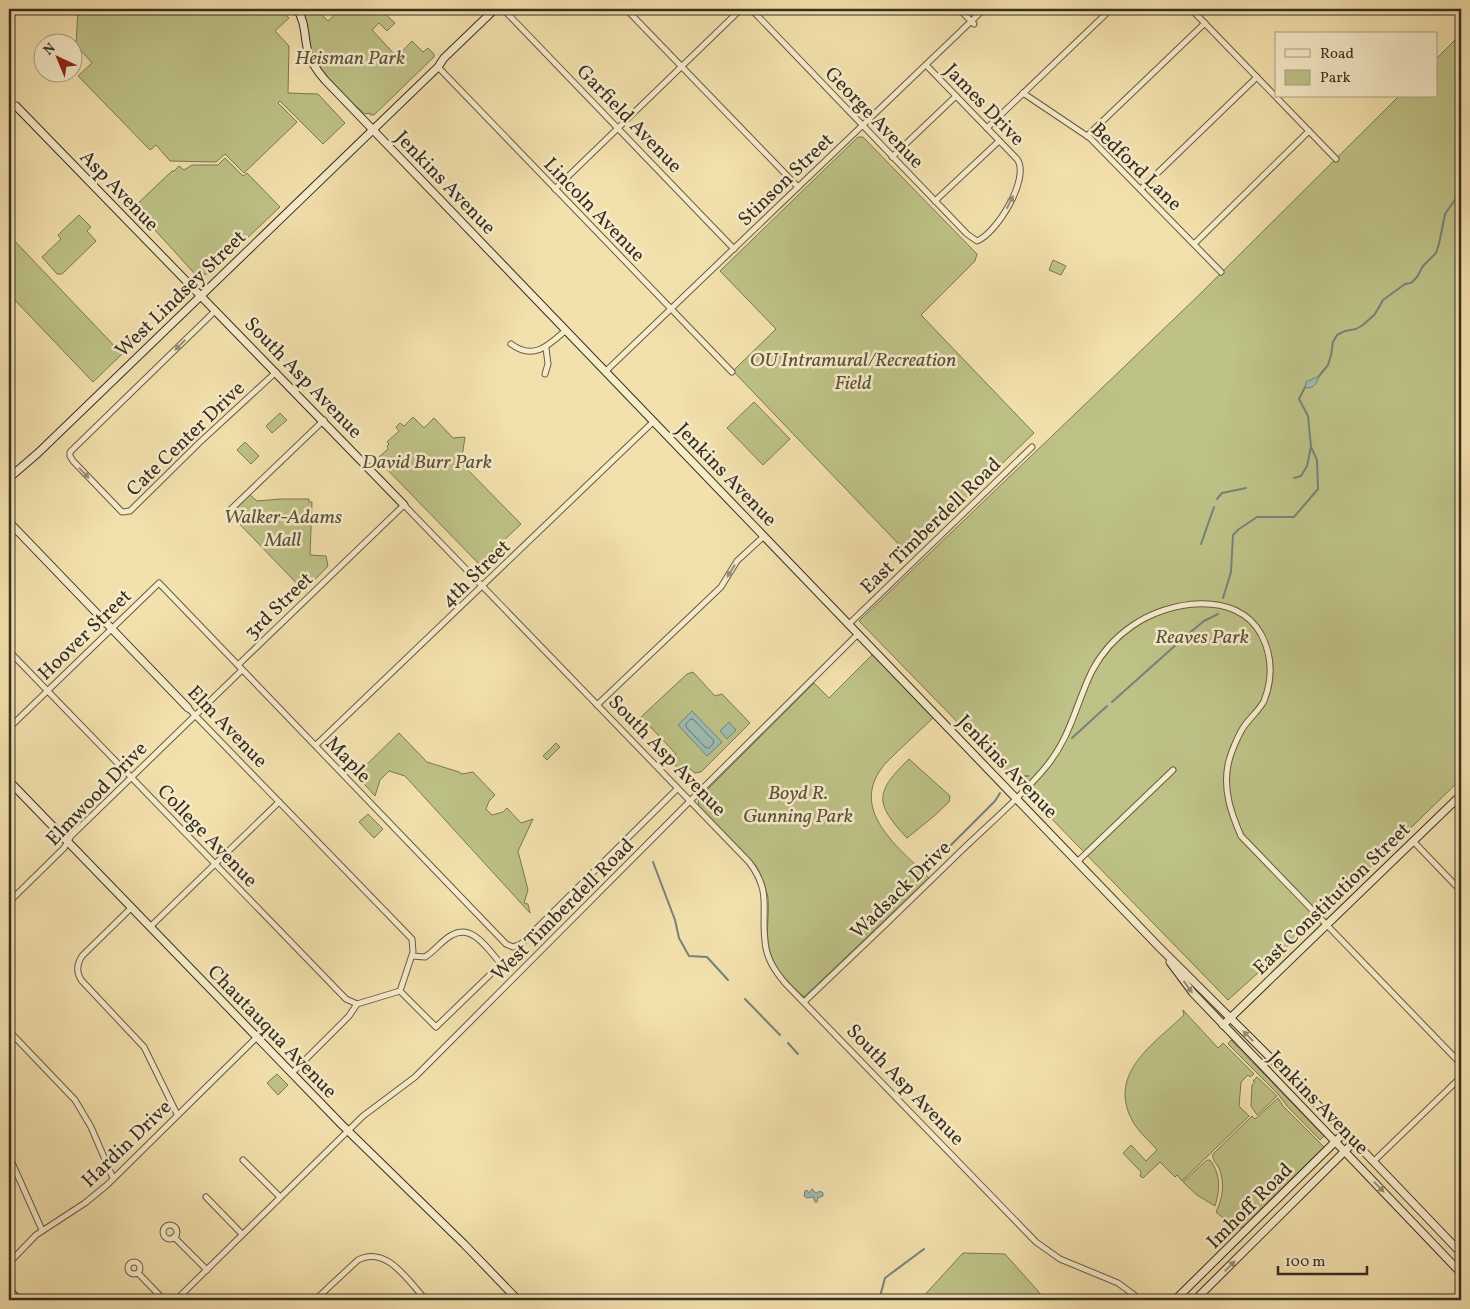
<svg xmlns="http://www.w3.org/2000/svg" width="1470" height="1309" viewBox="0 0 1470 1309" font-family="Vollkorn,serif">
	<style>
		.green { fill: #bec287; stroke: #7a7856 }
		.water { fill: #9ebbb4; stroke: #75837a }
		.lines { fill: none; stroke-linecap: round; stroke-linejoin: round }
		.shore { stroke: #6a746c; stroke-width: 1 }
		.stream { stroke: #75837a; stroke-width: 2 }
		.street-casing { stroke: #665b46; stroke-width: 7 }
		.secondary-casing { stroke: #372e24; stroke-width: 9 }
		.street { stroke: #f7ecca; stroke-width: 5 }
		.secondary { stroke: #f7ecca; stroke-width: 7 }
		.oneway { fill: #978d77 }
		.labels { text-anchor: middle; stroke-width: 5; stroke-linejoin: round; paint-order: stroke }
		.park-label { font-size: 20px; font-style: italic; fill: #59533d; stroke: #f7ecca }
		.street-label { font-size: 20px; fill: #372e24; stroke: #f7ecca }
	</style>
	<rect width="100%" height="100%" fill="#f3e1ad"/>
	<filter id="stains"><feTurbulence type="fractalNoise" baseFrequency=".004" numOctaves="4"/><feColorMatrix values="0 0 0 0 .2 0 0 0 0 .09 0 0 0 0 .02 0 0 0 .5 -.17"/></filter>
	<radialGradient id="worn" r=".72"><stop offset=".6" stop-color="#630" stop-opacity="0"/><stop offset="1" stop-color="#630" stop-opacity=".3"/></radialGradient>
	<g class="green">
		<polygon points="78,9 280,9 289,18 275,31 289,46 288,93 318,94 345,123 323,144 280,101 278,103 297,122 244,173 225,154 216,162 170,161 156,145 150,150 78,76 92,63 76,45"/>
		<polygon points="297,9 322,9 319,12 328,21 341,9 380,9 395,23 387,31 379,23 372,30 397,57 412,41 423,52 428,48 434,54 434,57 374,115 370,115 370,113 365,114 325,80 311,60"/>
		<polygon points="1461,34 1461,779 1312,924 1228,1000 859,621 1199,295 1399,96 1436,96 1436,59"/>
		<polygon points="858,137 863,137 977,254 975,261 921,315 1034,433 908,554 733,371 776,329 720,271"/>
		<polygon points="225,158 243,176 247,173 280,207 209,274 195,274 134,207 172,171 174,171 179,166 184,170 192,165 218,165"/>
		<polygon points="79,215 91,227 87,231 96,241 62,274 57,274 42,257 61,239 58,235"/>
		<polygon points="9,235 122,354 93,382 9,294"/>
		<polygon points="1053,260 1066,266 1061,275 1049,270"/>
		<polygon points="754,402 790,439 763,465 727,428"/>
		<polygon points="280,413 287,420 272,433 266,426"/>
		<polygon points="413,417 424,428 434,418 453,438 465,437 461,463 521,524 479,564 377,459 388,449 387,446 389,444 387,442 399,431 396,427 400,423 404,426"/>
		<polygon points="245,442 259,456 251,464 237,450"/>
		<polygon points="250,495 257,501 280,499 309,499 309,502 312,502 310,555 326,556 328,566 304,591 230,514"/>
		<path d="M873,654l61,63c-12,12 -25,23 -37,35 -5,5 -12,11 -16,17 -31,44 20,80 48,109l-125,119c-13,-12 -27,-24 -33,-42 -7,-19 -1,-38 -3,-57 -2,-11 -7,-23 -12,-32l-57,-60 -1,-7 116,-116 15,15z"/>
		<polygon points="693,672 715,696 722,694 750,723 701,772 695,773 689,768 683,773 670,760 676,754 641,717 687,674"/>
		<polygon points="399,733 427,762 459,772 462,774 473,772 495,795 489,801 486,809 492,815 503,812 507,808 521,823 533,819 518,851 528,890 524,903 528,904 530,913 405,776 389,771 380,780 375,796 356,775"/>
		<polygon points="556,743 560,747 547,760 543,756"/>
		<path d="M909,759l41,37 -1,6 -16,15 -26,21c-33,-35 -32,-46 2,-79z"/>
		<polygon points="368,814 383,829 374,838 359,822"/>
		<path d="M1183,1010l35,38 5,-5 31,31 -4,3 -2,-2 -7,7 -2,24 10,10 -67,65 -5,-6 -2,2 -15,-15 -17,16 -3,-2 1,-4 -18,-19 8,-8 15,16 11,-11c-8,-10 -19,-18 -25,-30 -25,-47 23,-77 52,-105z"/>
		<polygon points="1231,1040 1324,1136 1320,1140 1287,1106 1278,1094 1228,1044"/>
		<polygon points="277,1074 288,1085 278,1095 267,1083"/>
		<polygon points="1257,1077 1277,1096 1257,1115 1251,1106 1252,1085 1255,1082 1253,1081"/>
		<path d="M1278,1098l5,8 41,41 -81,80 -9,2 4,-5 -1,-2 -4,4 -17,-14c7,-14 9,-29 3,-44 -3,-5 -7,-8 -6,-14l39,-38 3,3z"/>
		<path d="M1207,1160h3c11,15 10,29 5,46l-18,-11 -14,-13z"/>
		<polygon points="963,1253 1005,1254 1046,1300 920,1300"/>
	</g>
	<g class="water">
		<path d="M1319,376c-2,6 -4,12 -12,12l-2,-1 1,-5z"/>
		<polygon points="692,711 722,742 707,756 678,725"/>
		<polygon points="729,722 736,730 727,739 720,731"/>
		<polygon points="812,1189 816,1193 820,1191 823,1193 823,1196 818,1198 817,1202 815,1202 813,1197 807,1198 804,1196 805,1191 807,1190 809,1193"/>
	</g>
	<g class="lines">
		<polygon class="shore" points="691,719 694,720 714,741 713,744 709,748 706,748 686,727 686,724"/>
		<g class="stream">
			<polyline points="1319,376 1328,365 1331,355 1333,342 1337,335 1345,331 1356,329 1363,325 1375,314 1383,300 1405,284 1411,283 1417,277 1423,266 1436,253 1439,244 1445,214 1461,191"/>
			<polyline points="1294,478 1301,476 1307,466 1311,447 1308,416 1299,399 1305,387"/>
			<polyline points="1217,499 1222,493 1246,488"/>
			<polyline points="1201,544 1214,507"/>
			<polyline points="1223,598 1231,572 1233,535 1239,529 1257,517 1294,517 1318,489 1317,460 1311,447"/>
			<polyline points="1112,702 1187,635 1204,621 1218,614"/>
			<polyline points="1072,738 1107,706"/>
			<polyline points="1015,777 1028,776"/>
			<polyline points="945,851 995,801 1000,793"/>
			<polyline points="653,862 675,920 679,938 689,956 707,957 728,980"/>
			<polyline points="745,999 780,1035"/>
			<polyline points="788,1043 798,1054"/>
			<polyline points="879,1300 885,1278 924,1249"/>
		</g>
		<g class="street-casing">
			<g id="street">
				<polyline points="503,9 734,249"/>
				<polyline points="626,9 798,187"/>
				<path d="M751,9l216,225 10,7c19,-7 54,-63 40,-82l-91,-94"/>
				<polyline points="959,9 974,24"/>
				<polyline points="1191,9 1336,159"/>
				<polyline points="438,67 732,372"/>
				<polyline points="1023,93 1090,138 1221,272"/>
				<polyline points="987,128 1111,9"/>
				<polyline points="1087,136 1205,23"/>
				<polyline points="892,157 956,96"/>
				<polyline points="555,189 741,9"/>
				<polyline points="1141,189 1257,77"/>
				<polyline points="935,201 999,141"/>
				<polyline points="1194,244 1309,131"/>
				<polyline points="215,311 70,452 70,456 73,461 122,512 130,511 199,443 276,372"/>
				<path d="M511,344c23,17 38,1 55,-14"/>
				<polyline points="606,371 984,9"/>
				<polyline points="545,374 548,364 546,348"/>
				<polyline points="228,512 324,420"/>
				<polyline points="849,624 1032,447"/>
				<polyline points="9,651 346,999 357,1004 400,991"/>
				<path d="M238,665l166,-160 345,357c23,30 12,46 16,79 1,17 10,30 20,42l251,259 24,17 58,24 23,17"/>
				<polyline points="597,705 721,587 737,561 764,536"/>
				<path d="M188,708l224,231 1,13 -13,39 36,36 65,-63c-12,-13 -28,-41 -49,-29 -10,5 -17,16 -27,22l-13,-1"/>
				<polyline points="9,728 159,583 506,944 513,947 521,944 677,789"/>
				<polyline points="316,745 654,421"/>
				<polyline points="1413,841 1461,891"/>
				<polyline points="1077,862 1173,770"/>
				<polyline points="9,902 64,848 71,836 242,670"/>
				<path d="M131,908l-49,48c-5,8 -6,17 0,25l62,66 33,67"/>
				<polyline points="150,927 279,802"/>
				<path d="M804,1002c53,-50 105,-100 157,-151 28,-27 59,-53 84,-83 26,-31 30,-62 47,-97 9,-17 24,-34 40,-45 35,-25 104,-37 129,8 11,21 12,44 3,67 -4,8 -13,16 -19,24 -6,8 -15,29 -17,40 -5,25 3,48 13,71l220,228"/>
				<polyline points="9,1031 75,1100 91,1127 113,1178"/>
				<polyline points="292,1073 349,1016 357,1004"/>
				<polyline points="9,1156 42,1230"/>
				<polyline points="243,1160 280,1197"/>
				<polyline points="1373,1162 1461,1077"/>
				<polyline points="206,1197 242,1234"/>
				<circle cx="170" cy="1232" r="7"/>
				<polyline points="174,1237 207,1270"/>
				<circle cx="134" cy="1268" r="6"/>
				<polyline points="9,1263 36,1235 85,1203 107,1185 257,1037"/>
				<polyline points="138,1273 164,1300"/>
				<polyline points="92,1300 96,1298 102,1300"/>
				<polyline points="176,1300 363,1116 415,1077 690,801 858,634"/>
				<path d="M315,1300l43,-40c29,-15 51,22 68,40"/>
			</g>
		</g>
		<g class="secondary-casing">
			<g id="secondary">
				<path d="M297,9c9,14 7,28 11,43 3,11 10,20 17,28l834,867 191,190 111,116"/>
				<polyline points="16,106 404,505"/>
				<path d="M9,478l29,-25c133,-129 266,-258 400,-386l6,-9 51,-49"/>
				<polyline points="9,522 188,708"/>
				<polyline points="9,781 342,1125 464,1244 518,1300"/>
				<polyline points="1170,962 1193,993 1461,1273"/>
				<polyline points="1223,1025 1461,795"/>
				<polyline points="9,1290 18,1300"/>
				<polyline points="1175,1300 1345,1132"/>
				<polyline points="1195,1300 1354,1142"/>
			</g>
		</g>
		<use href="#street" class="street"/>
		<use href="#secondary" class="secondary"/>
	</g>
	<defs><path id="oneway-solid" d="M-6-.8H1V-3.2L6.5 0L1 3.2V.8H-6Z" transform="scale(1.25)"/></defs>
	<g class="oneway">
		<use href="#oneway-solid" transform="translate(1010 202) rotate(-64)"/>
		<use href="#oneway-solid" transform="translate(180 345) rotate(136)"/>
		<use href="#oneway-solid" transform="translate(84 473) rotate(46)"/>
		<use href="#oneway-solid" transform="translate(731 571) rotate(122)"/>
		<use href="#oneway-solid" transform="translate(1188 987) rotate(54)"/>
		<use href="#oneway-solid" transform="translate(1248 1036) rotate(-135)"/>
		<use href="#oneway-solid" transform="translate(1379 1187) rotate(46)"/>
		<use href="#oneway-solid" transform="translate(1230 1266) rotate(-45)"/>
	</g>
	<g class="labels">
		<g class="park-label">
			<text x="350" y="64">Heisman Park</text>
			<text x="853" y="366">OU Intramural/Recreation<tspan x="853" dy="23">Field</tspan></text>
			<text x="427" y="468">David Burr Park</text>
			<text x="283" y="523">Walker-Adams<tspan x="283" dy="23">Mall</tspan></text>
			<text x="1202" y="643">Reaves Park</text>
			<text x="798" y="799">Boyd R.<tspan x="798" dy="23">Gunning Park</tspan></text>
		</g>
		<g class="street-label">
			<text transform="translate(985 104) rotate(46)" y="7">James Drive</text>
			<text transform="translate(875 117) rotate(46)" y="7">George Avenue</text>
			<text transform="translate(630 118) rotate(46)" y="7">Garfield Avenue</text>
			<text transform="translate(1137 166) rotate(44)" y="7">Bedford Lane</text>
			<text transform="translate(785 179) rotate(-44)" y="7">Stinson Street</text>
			<text transform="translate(446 182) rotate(46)" y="7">Jenkins Avenue</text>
			<text transform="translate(120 190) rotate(46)" y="7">Asp Avenue</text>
			<text transform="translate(595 209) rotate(46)" y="7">Lincoln Avenue</text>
			<text transform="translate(180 293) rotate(-44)" y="7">West Lindsey Street</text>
			<text transform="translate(304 377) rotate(46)" y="7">South Asp Avenue</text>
			<text transform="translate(185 438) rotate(-44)" y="7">Cate Center Drive</text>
			<text transform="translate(727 474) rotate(46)" y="7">Jenkins Avenue</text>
			<text transform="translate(930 525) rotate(-44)" y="7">East Timberdell Road</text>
			<text transform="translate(475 573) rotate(-44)" y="7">4th Street</text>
			<text transform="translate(278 605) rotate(-44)" y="7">3rd Street</text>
			<text transform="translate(84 634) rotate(-44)" y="7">Hoover Street</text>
			<text transform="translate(228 726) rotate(46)" y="7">Elm Avenue</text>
			<text transform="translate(668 755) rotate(46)" y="7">South Asp Avenue</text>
			<text transform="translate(349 759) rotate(46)" y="7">Maple</text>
			<text transform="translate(1008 766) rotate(46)" y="7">Jenkins Avenue</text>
			<text transform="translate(96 793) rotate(-46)" y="7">Elmwood Drive</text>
			<text transform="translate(208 835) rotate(46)" y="7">College Avenue</text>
			<text transform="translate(900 889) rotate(-44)" y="7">Wadsack Drive</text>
			<text transform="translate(1331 898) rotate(-44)" y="7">East Constitution Street</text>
			<text transform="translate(562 909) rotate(-45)" y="7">West Timberdell Road</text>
			<text transform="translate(273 1031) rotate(46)" y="7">Chautauqua Avenue</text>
			<text transform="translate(906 1084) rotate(46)" y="7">South Asp Avenue</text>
			<text transform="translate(1319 1102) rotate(46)" y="7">Jenkins Avenue</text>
			<text transform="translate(126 1143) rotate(-44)" y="7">Hardin Drive</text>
			<text transform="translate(1249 1205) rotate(-45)" y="7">Imhoff Road</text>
		</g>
	</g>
	<rect width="1470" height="1309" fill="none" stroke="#f3e1ad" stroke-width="30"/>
	<rect x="10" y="10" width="1450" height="1289" fill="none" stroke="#372e24" stroke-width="2.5"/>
	<rect x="15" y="15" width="1440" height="1279" fill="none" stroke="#372e24"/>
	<rect x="1275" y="32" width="162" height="65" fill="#f7ecca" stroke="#aaa088"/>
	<rect x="1285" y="49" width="25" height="8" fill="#f7ecca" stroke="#aaa088"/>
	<text x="1320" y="58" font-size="15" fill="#372e24">Road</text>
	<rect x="1285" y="70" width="25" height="15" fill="#bec287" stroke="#aaa088"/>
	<text x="1320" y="82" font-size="15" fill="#372e24">Park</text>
	<g transform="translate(58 58) rotate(316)"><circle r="24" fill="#f7ecca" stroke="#aaa088"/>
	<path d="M0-4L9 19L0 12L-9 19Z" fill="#8f2418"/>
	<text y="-8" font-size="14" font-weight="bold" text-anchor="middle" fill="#372e24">N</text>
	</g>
	<path d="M1278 1266v8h89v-8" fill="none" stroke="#372e24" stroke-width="2.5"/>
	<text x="1285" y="1266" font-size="15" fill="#372e24" stroke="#f7ecca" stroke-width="4" paint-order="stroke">100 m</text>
	<rect width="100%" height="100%" filter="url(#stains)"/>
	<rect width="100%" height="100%" fill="url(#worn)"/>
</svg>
